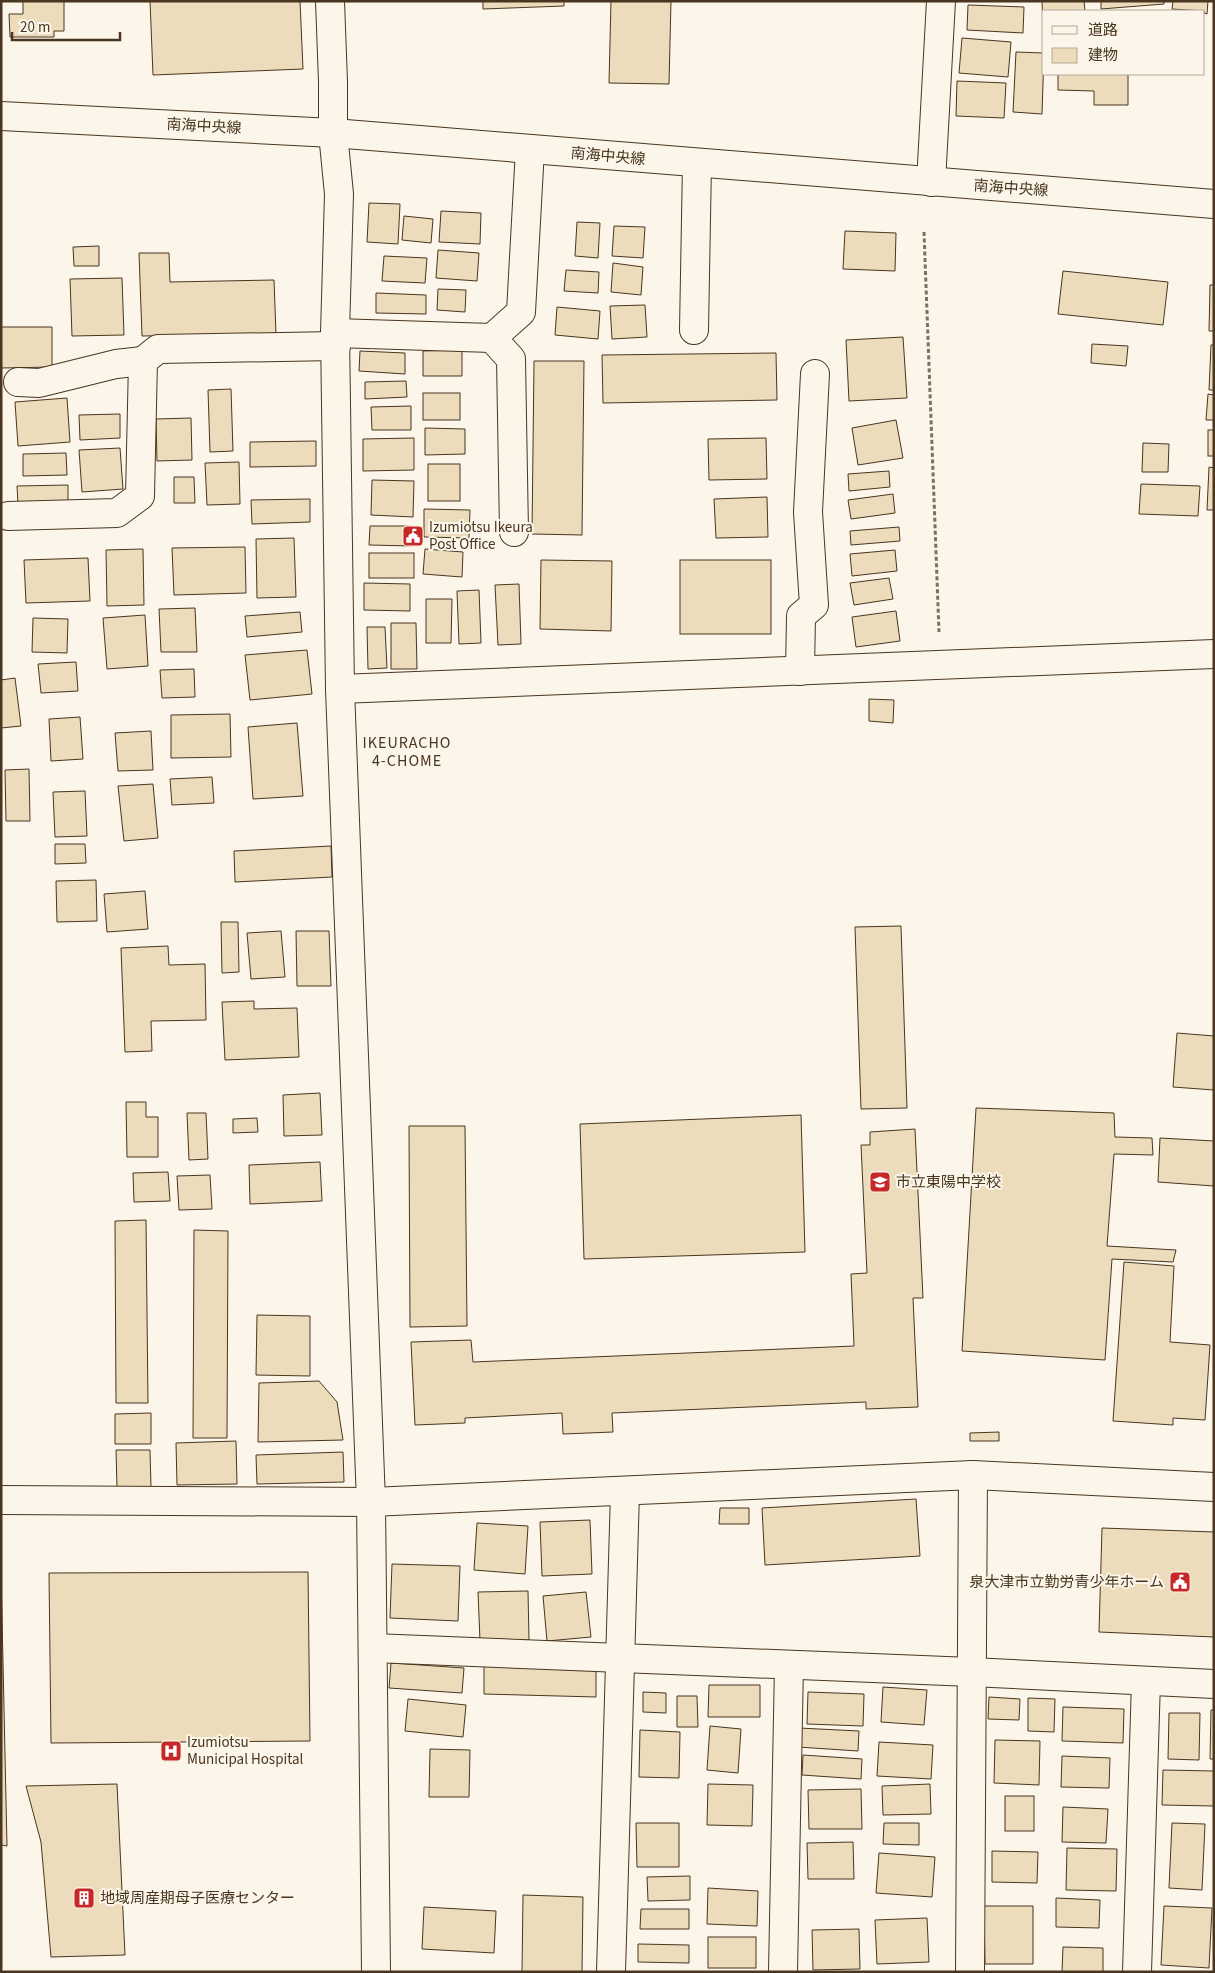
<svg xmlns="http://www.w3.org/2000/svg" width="1215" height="1973" viewBox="0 0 1215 1973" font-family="'Source Sans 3','Noto Sans JP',sans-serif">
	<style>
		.building { fill: #ecdcbc; stroke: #4a3520 }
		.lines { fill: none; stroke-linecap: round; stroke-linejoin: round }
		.street-casing { stroke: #4a3520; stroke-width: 30 }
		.secondary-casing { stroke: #4a3520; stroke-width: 30 }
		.path { stroke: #7f6f5c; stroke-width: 3; stroke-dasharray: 4 2.5; stroke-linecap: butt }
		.street { stroke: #fbf6e9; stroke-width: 28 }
		.secondary { stroke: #fbf6e9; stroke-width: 28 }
		.labels { text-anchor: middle; stroke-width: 4; stroke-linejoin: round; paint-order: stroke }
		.street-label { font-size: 15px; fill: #4a3520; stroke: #fbf6e9 }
		.poi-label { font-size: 15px; fill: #4a3520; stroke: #fbf6e9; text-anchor: start }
		.neighbourhood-label { font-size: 16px; letter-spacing: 1px; fill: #4a3520; stroke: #fbf6e9 }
	</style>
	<rect width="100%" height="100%" fill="#fbf6e9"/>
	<g class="building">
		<polygon points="23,1 64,1 64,31 54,31 54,37 10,37 9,14 23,14"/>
		<polygon points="150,1 300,1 303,69 153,75"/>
		<polygon points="483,1 564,1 564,6 483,9"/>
		<polygon points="611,1 671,1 669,84 609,83"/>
		<polygon points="1042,1 1084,1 1085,11 1044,11 1043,26"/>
		<polygon points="1101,1 1164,1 1164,4 1101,9"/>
		<polygon points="1173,1 1208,1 1207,14 1204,13 1204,11 1172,9"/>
		<polygon points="968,5 1024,7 1023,33 967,30"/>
		<polygon points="962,38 1011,42 1008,77 959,73"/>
		<polygon points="1016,52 1044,53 1042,114 1013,112"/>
		<polygon points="1058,74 1128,74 1128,105 1094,105 1094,91 1058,90"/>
		<polygon points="957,81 1006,83 1004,118 956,116"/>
		<polygon points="369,203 400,204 398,244 367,242"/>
		<polygon points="441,211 481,213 480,244 439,242"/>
		<polygon points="404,216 433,219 431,243 402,240"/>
		<polygon points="577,222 600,223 598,258 575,256"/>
		<polygon points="614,226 645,227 643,258 612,256"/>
		<polygon points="845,231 896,233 895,271 843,269"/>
		<polygon points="99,246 99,266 74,266 73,247"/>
		<polygon points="438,250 479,253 477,281 436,278"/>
		<polygon points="139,253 169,253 170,282 274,280 276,334 142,336"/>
		<polygon points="384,256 427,258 425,283 382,281"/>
		<polygon points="613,263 643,267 641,295 611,292"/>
		<polygon points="566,270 599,272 598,293 564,291"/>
		<polygon points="1063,271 1168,282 1163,325 1058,314"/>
		<polygon points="122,278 124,335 72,336 70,279"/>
		<polygon points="1210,285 1214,285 1214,331 1209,331"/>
		<polygon points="438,289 466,290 465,312 437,310"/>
		<polygon points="376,293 426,295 426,314 376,313"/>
		<polygon points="645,305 647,337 612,339 610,306"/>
		<polygon points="557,307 600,311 598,339 555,335"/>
		<polygon points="1,327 52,327 52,367 1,368"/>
		<polygon points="903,337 907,398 849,401 846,340"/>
		<polygon points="1092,344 1128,346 1126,366 1091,363"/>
		<polygon points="1211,345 1214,345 1214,390 1209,390"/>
		<polygon points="462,350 462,376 423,376 423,351"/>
		<polygon points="360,351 405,353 405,374 359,371"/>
		<polygon points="776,353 777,400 603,403 602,355"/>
		<polygon points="534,361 584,361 582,535 532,534"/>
		<polygon points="406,381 407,397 365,399 365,382"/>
		<polygon points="231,389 233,451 210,452 208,390"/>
		<rect x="423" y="393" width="37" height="27"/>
		<polygon points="1208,394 1214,395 1214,420 1206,420"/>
		<polygon points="67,398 70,442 18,446 15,402"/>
		<polygon points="411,406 411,430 372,430 371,407"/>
		<polygon points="120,414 120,438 80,440 79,415"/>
		<polygon points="191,418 192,460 157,461 156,419"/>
		<polygon points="896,420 903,458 858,465 852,428"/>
		<polygon points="425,428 465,429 465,454 425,455"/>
		<rect x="1208" y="430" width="6" height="26"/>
		<polygon points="414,438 414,470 363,471 363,439"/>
		<polygon points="766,438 767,479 709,480 708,439"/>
		<polygon points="316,441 316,466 250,467 250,442"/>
		<polygon points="1143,443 1169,444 1168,472 1142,472"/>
		<polygon points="120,448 123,489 82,492 79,450"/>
		<polygon points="66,453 67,475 23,476 23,454"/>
		<polygon points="239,462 240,504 207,505 205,463"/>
		<rect x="428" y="464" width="32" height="37"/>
		<polygon points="1209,467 1214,468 1214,510 1207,510"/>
		<polygon points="889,471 890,487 849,491 848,474"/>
		<polygon points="174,477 194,477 195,503 174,503"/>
		<polygon points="372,480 414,481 413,517 371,515"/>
		<polygon points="1141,484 1200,486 1198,516 1139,514"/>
		<polygon points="68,485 68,503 18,504 17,486"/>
		<polygon points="893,494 895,513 851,519 848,500"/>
		<polygon points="767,497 768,537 716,538 714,499"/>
		<polygon points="310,499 310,522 252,524 251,500"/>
		<polygon points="424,509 470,510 469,538 424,537"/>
		<polygon points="370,526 411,526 412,546 369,545"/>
		<polygon points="899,527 900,541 851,545 850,531"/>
		<polygon points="294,538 296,597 257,598 256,539"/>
		<polygon points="245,547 246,593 174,595 172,548"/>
		<polygon points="143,549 144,605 107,606 106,550"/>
		<polygon points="425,549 463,552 462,577 423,574"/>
		<polygon points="895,550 897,571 852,576 850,554"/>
		<rect x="369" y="553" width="45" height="25"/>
		<polygon points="88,558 90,601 26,603 24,560"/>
		<polygon points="541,560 612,561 611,631 540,629"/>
		<rect x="680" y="560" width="91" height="74"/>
		<polygon points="889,578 893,599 854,605 850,583"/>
		<polygon points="364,583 410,584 410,611 364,610"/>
		<polygon points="519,584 521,644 498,645 495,585"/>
		<polygon points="479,590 481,643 459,644 457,591"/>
		<polygon points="426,599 452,599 451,643 426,643"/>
		<polygon points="195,608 197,652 161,652 159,609"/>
		<polygon points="896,611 900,641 856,647 852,617"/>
		<polygon points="300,612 302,632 247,637 245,616"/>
		<polygon points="145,615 148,666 107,669 103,618"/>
		<polygon points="33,618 68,619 67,653 32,652"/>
		<polygon points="391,623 416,623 417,669 391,669"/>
		<polygon points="367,627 385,627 387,668 368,669"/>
		<polygon points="307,650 312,694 250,700 245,655"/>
		<polygon points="76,662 78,691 41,693 38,664"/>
		<polygon points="194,669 195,697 162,698 160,670"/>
		<polygon points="15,678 21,726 1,728 1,680"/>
		<polygon points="869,699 894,700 893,723 869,721"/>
		<polygon points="230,714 231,757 171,758 171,715"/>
		<polygon points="80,717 83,759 51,761 49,719"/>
		<polygon points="297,723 303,796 253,799 248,727"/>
		<polygon points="151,731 153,770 118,771 115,733"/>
		<polygon points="29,769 30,821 6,821 5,770"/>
		<polygon points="212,777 214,803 172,805 170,779"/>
		<polygon points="153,784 158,838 124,841 118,786"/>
		<polygon points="85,791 87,836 55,837 53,792"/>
		<polygon points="55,844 85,844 86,863 55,864"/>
		<polygon points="331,846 332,877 235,882 234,851"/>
		<polygon points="96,880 97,921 57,922 56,881"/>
		<polygon points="145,891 148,929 107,932 104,894"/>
		<polygon points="221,922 238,922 239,972 222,973"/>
		<polygon points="901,926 907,1108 861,1109 855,927"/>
		<polygon points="281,931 285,977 251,979 247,933"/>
		<polygon points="296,931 329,931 331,986 297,986"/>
		<polygon points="168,946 169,965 205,964 206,1020 151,1021 152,1051 125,1052 121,948"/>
		<polygon points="254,1001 254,1009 297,1008 299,1057 225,1060 222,1002"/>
		<polygon points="1177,1033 1214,1036 1214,1090 1173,1087"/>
		<polygon points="320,1093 322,1135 284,1136 283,1095"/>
		<polygon points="126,1102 146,1102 146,1117 158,1117 158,1157 127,1157"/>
		<polygon points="976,1108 1114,1113 1115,1137 1152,1138 1153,1155 1114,1154 1107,1246 1176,1250 1173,1262 1112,1259 1105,1360 962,1351"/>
		<polygon points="187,1113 206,1113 208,1159 189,1160"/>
		<polygon points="801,1115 805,1252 584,1259 580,1124"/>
		<polygon points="257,1118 258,1132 233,1133 233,1119"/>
		<polygon points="409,1126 465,1126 467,1326 410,1327"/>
		<polygon points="915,1129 923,1298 913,1298 918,1407 866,1409 866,1402 612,1413 613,1432 563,1434 562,1413 465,1418 465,1423 415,1425 411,1342 471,1340 473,1362 854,1346 851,1274 867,1273 861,1145 870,1145 870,1132"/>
		<polygon points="1160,1138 1214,1141 1214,1186 1158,1182"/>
		<polygon points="320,1162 322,1201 250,1204 249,1165"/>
		<polygon points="168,1172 170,1201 134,1202 133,1173"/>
		<polygon points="210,1175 212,1209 179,1210 177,1176"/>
		<polygon points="146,1220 148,1403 116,1403 115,1221"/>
		<polygon points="194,1230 228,1231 227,1438 193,1438"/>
		<polygon points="1124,1262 1174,1266 1170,1342 1210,1345 1205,1420 1173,1418 1173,1425 1113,1421"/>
		<polygon points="257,1315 310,1316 310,1376 256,1375"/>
		<polygon points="319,1381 337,1402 343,1440 258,1442 259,1383"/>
		<polygon points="151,1413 151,1444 115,1444 115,1414"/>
		<polygon points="999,1432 999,1441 970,1441 970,1433"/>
		<polygon points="236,1441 237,1484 177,1485 176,1443"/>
		<polygon points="116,1450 150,1450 151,1487 117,1487"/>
		<polygon points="343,1452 344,1482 257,1484 256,1455"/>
		<polygon points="916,1499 920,1556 765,1565 762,1508"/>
		<polygon points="720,1508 749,1508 749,1524 719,1524"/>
		<polygon points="590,1520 592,1574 542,1576 540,1522"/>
		<polygon points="477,1523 528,1526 525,1574 474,1570"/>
		<polygon points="1102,1528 1214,1532 1214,1637 1099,1632"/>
		<polygon points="392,1564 460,1566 458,1621 390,1618"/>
		<polygon points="1,1571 7,1846 1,1845"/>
		<polygon points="308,1572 310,1741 51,1743 49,1573"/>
		<polygon points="528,1591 529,1640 480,1641 478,1592"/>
		<polygon points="586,1592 591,1637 547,1641 543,1596"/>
		<polygon points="391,1663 464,1668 462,1693 389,1688"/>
		<polygon points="484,1663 596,1666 596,1697 484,1694"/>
		<polygon points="709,1685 760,1685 760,1717 708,1717"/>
		<polygon points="883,1687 927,1690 924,1725 881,1722"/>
		<polygon points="643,1692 666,1693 666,1713 643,1712"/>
		<polygon points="808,1692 864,1694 863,1726 807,1724"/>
		<polygon points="677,1696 697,1696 698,1727 677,1727"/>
		<polygon points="989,1697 1020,1699 1019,1720 988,1719"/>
		<polygon points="1028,1698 1055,1699 1054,1732 1028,1731"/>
		<polygon points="408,1699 466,1705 463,1737 405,1731"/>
		<polygon points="1063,1707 1124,1709 1123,1743 1062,1741"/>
		<polygon points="1211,1710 1214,1710 1214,1759 1210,1759"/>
		<polygon points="1169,1713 1200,1713 1199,1760 1168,1759"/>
		<polygon points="710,1726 741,1729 738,1773 707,1770"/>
		<polygon points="799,1728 859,1731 858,1751 798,1747"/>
		<polygon points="640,1730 680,1732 679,1778 639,1777"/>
		<polygon points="995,1740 1040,1741 1039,1785 994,1783"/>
		<polygon points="879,1742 933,1745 931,1779 877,1776"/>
		<polygon points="430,1749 470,1750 469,1797 429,1797"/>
		<polygon points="803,1755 862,1759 861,1779 802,1775"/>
		<polygon points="1062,1756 1110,1758 1109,1788 1061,1787"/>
		<polygon points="1163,1770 1214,1771 1214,1806 1162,1805"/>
		<polygon points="117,1784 125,1955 51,1957 41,1842 26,1786"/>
		<polygon points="708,1784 753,1785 752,1826 707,1825"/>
		<polygon points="930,1784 931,1814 883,1815 882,1786"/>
		<polygon points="861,1789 862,1829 809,1829 808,1790"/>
		<rect x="1005" y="1796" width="29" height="35"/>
		<polygon points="1063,1807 1108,1809 1106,1843 1062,1842"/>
		<polygon points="636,1823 679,1823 679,1867 637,1867"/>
		<polygon points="884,1823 919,1823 919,1845 883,1844"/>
		<polygon points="1172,1823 1205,1824 1202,1890 1169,1888"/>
		<polygon points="853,1842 854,1879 808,1879 807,1843"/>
		<polygon points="1067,1848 1117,1849 1116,1891 1066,1890"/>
		<polygon points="992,1851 1038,1852 1037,1883 992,1882"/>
		<polygon points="879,1853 935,1857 932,1897 876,1893"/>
		<polygon points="690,1876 690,1900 648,1901 647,1877"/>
		<polygon points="708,1888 758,1891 757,1926 707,1924"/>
		<polygon points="523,1895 583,1897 582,1972 522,1972"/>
		<polygon points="1056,1898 1100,1900 1099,1928 1056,1927"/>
		<polygon points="984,1906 1033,1906 1033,1964 985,1964"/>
		<polygon points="1164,1906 1212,1908 1209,1968 1161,1965"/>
		<polygon points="424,1907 496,1911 494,1953 422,1949"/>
		<polygon points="641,1909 689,1909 689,1929 640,1929"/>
		<polygon points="927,1918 929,1962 877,1964 875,1920"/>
		<polygon points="859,1929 860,1969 813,1970 812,1930"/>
		<rect x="708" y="1937" width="48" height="31"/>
		<polygon points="638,1944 689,1945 689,1963 638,1962"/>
		<polygon points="1063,1947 1103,1948 1103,1972 1062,1972"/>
	</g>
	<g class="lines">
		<g class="street-casing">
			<g id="street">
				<polyline points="330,1 333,82 333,133 339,194 335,333 340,689 371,1502 376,1972"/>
				<polyline points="931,182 941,1"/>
				<polyline points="694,330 697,163"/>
				<polyline points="335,333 492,338"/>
				<polyline points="18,382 39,383 116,364 143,361"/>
				<polyline points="8,516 117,513 140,496 143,361 158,349 336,346"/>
				<polyline points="514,532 511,359 492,338 521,312 530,149"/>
				<polyline points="800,671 801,616 814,605 808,512 815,374"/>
				<polyline points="340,689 1214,654"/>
				<polyline points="1,1500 371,1502 973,1475 1214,1487"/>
				<polyline points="373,1648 971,1672 1214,1684"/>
				<polyline points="611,1972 625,1492"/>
				<polyline points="783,1972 789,1665"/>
				<polyline points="970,1972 973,1475"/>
				<polyline points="1137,1972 1146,1681"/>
			</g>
		</g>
		<g class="secondary-casing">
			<polyline id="secondary" points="1,116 333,133 1214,204"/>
		</g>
		<polyline class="path" points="924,232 939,632"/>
		<use href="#street" class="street"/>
		<use href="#secondary" class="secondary"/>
	</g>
	<defs>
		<g id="civic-square" transform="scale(1.125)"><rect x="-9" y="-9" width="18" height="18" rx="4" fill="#c62828" stroke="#fbf6e9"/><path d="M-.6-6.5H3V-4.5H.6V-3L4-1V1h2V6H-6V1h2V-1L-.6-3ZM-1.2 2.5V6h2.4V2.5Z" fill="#fff"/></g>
		<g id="school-square" transform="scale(1.125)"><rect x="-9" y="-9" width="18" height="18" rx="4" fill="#c62828" stroke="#fbf6e9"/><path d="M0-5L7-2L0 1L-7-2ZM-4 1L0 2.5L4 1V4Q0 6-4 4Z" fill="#fff"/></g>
		<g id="hospital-square" transform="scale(1.125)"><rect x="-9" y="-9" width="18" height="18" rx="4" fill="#c62828" stroke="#fbf6e9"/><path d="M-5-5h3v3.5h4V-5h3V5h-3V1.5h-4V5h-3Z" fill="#fff"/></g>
		<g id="building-square" transform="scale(1.125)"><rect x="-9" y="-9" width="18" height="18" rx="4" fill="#c62828" stroke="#fbf6e9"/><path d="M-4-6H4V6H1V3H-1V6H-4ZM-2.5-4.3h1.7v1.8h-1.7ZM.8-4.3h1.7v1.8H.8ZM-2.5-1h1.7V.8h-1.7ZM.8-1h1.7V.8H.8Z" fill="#fff"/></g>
	</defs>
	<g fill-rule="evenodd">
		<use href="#civic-square" x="413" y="536"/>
		<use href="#school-square" x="880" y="1182"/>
		<use href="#civic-square" x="1180" y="1582"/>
		<use href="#hospital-square" x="171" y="1751"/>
		<use href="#building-square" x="84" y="1898"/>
	</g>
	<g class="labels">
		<g class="street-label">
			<text transform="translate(204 126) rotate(3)" y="5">南海中央線</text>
			<text transform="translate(608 156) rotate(5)" y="5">南海中央線</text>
			<text transform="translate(1011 188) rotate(4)" y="5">南海中央線</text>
		</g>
		<g class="poi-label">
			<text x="429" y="532">Izumiotsu Ikeura<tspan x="429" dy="17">Post Office</tspan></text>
			<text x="896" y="1187">市立東陽中学校</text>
			<text x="1164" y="1587" text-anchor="end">泉大津市立勤労青少年ホーム</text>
			<text x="187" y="1747">Izumiotsu<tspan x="187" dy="17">Municipal Hospital</tspan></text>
			<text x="100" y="1903">地域周産期母子医療センター</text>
		</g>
		<g class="neighbourhood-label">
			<text x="407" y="748">IKEURACHO<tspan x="407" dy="18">4-CHOME</tspan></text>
		</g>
	</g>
	<rect width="1215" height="1973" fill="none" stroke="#4a3520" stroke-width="5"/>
	<rect x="1042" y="10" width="162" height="65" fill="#fbf6e9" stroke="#b4a999"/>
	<rect x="1052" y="26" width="25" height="8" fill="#fbf6e9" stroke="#b4a999"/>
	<text x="1088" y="35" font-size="15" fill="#4a3520">道路</text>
	<rect x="1052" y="48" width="25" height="15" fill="#ecdcbc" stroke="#b4a999"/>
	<text x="1088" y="60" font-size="15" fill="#4a3520">建物</text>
	<path d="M12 32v8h108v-8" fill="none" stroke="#4a3520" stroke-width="2.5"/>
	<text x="20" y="32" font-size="15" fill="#4a3520" stroke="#fbf6e9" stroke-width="4" paint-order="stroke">20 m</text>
</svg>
